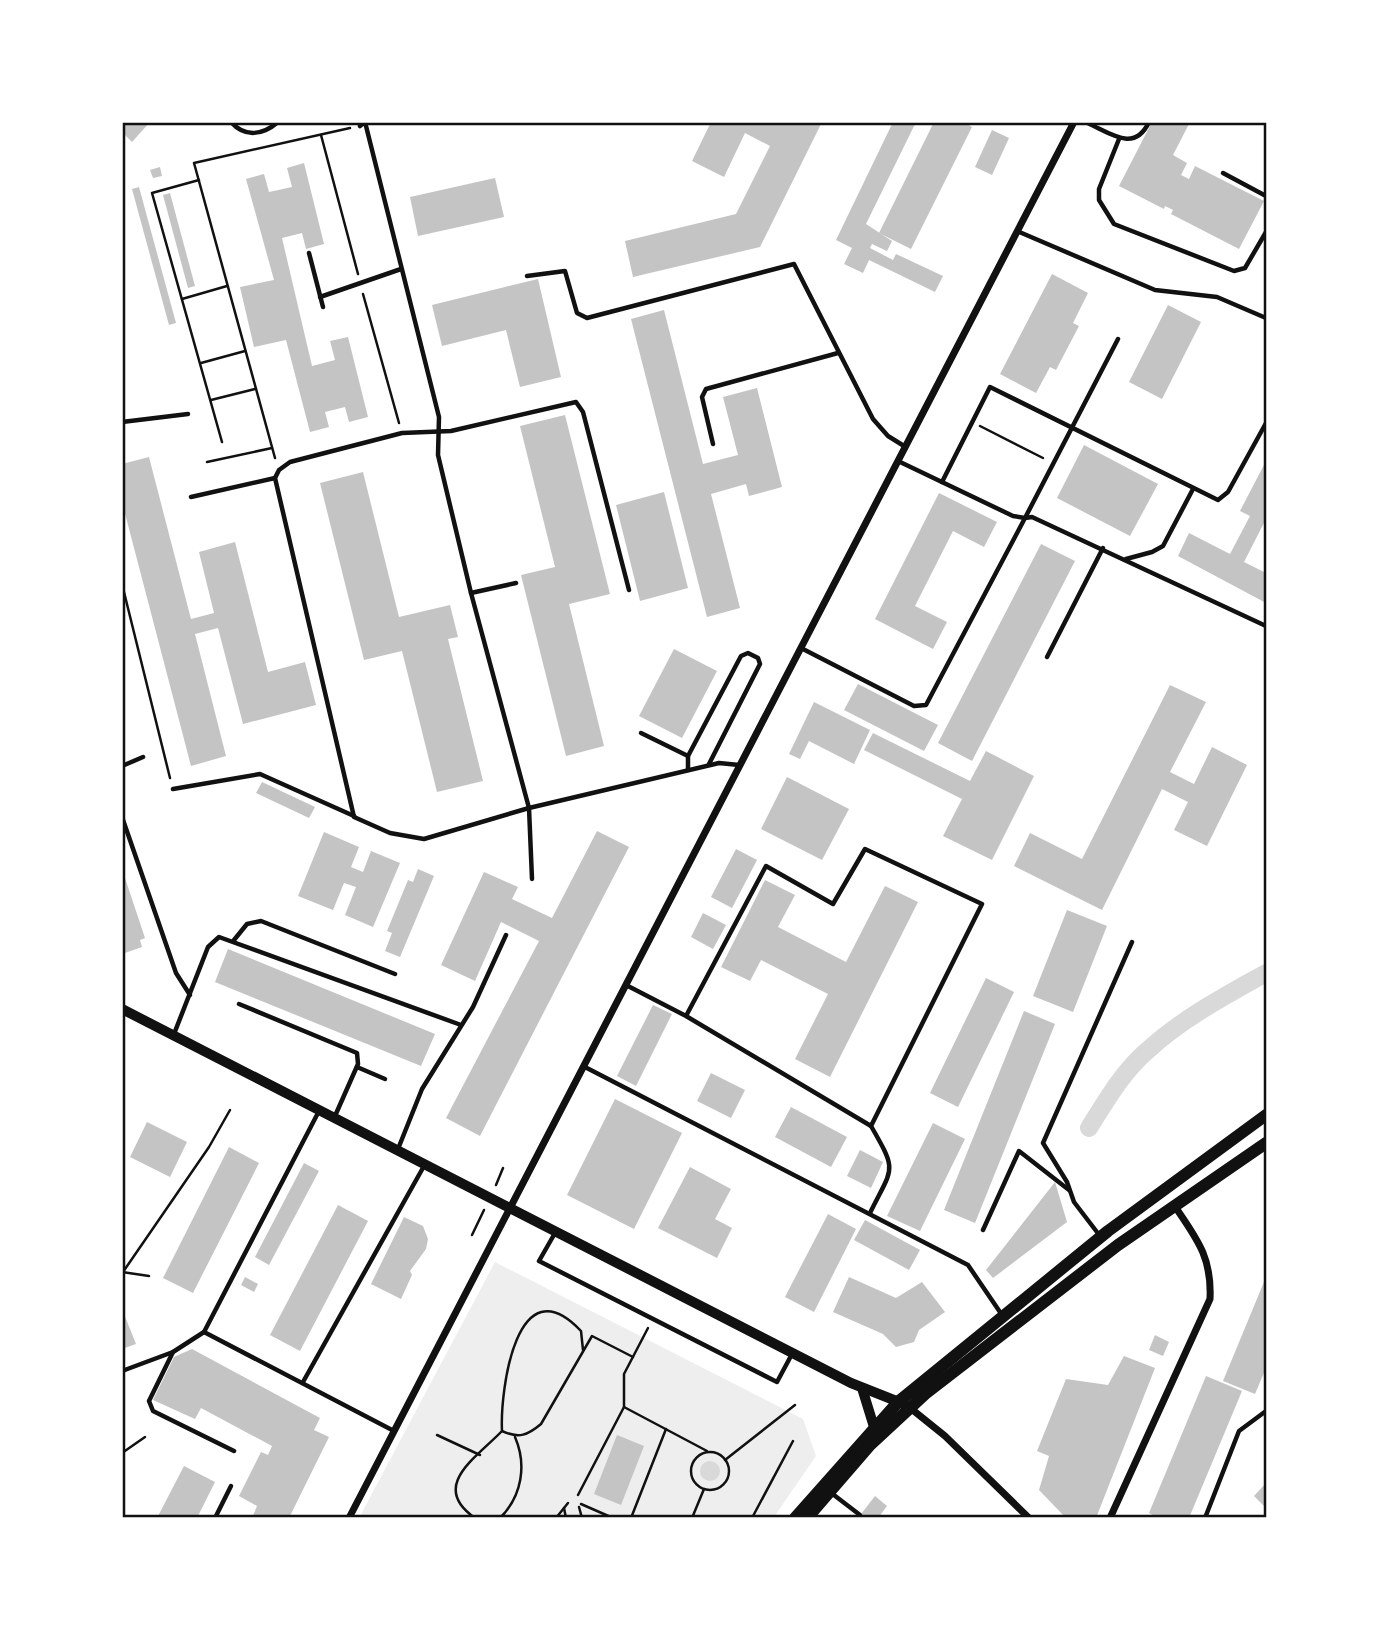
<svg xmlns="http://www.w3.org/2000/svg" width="1389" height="1640" viewBox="0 0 1389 1640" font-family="Ubuntu,sans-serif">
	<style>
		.green { fill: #eee }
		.water { fill: #d9d9d9 }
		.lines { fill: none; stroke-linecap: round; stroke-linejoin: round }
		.canal { stroke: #d9d9d9; stroke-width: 18 }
		.building { fill: #c4c4c4 }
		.path { stroke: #111; stroke-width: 2.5 }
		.service { stroke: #111; stroke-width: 4.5 }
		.minor { stroke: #111; stroke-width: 7 }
		.tertiary { stroke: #111; stroke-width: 10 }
		.secondary { stroke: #111; stroke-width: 12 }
		.neatline { fill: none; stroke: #111; stroke-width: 2.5 }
	</style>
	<rect width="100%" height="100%" fill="#fff"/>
	<polygon class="green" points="495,1262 803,1419 816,1456 774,1517 359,1518"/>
	<circle class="water" cx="710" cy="1471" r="10"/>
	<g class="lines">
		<path class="canal" d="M1089,1128c17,-27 34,-57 59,-78 35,-32 77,-54 118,-77"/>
	</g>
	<g class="building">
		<polygon points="122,122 150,122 132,142 122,132"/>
		<polygon points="711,122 822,122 760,247 633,277 625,241 736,214 770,146 745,133 724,177 692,161"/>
		<polygon points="893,122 916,122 866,224 892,241 887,251 872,244 870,248 893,260 896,254 943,276 935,292 869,260 863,273 844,264 852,248 836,240"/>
		<polygon points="934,122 964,122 972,127 911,249 879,233"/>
		<polygon points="1152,122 1190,122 1173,155 1187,163 1181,175 1189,179 1195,166 1264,201 1239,249 1171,214 1173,210 1165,206 1164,209 1119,186"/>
		<polygon points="992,130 1009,138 992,175 975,167"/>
		<polygon points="304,163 324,244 306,249 302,233 282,238 312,366 335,360 330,341 348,337 368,417 349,422 345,407 325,412 329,427 310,432 286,340 254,347 240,287 274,280 246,179 264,174 269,192 292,187 287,168"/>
		<polygon points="160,167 162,176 153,178 150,170"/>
		<polygon points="495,178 504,217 418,236 410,197"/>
		<polygon points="139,187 176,323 169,325 132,189"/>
		<polygon points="170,193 195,286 188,288 163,195"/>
		<polygon points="1052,274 1088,293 1073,323 1079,326 1056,370 1050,367 1036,393 1000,374"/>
		<polygon points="538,279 561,377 520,387 506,330 442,346 432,305"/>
		<polygon points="1168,305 1201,322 1162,399 1129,382"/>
		<polygon points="664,310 703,464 738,455 723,397 757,388 782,487 749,496 746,484 711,494 740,608 707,617 631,319"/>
		<polygon points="565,415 610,594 569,604 604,746 566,756 521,575 555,567 520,426"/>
		<polygon points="1084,445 1158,484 1130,536 1057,498"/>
		<polygon points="149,457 191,619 214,613 199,552 235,542 268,672 305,662 316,705 243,724 218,628 195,634 226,756 191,766 122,502 122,464"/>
		<polygon points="1266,461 1266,519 1244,562 1266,573 1266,603 1178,556 1189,533 1230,554 1250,516 1240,511"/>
		<polygon points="363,472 399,617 450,605 458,637 448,639 483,781 437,792 402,651 364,660 320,483"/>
		<polygon points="664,492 688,588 640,601 616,505"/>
		<polygon points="939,493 997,522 984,547 953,531 915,606 947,622 933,649 875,619"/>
		<polygon points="1041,544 1075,561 972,761 938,743"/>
		<polygon points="674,649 717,671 682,738 639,716"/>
		<polygon points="858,684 938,725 924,751 844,710"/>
		<polygon points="1170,685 1206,702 1170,772 1194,784 1212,747 1247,765 1207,846 1174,830 1188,802 1162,789 1102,910 1014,866 1030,833 1082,859"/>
		<polygon points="814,702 870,730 854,764 809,741 800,759 789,754"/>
		<polygon points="873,733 970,781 986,751 1034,776 992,860 943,836 962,799 864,750"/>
		<polygon points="787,777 849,809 822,860 761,829"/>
		<polygon points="262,782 315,807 309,818 256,793"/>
		<polygon points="597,831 629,847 480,1136 446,1118 539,941 501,922 475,981 441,965 484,872 518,887 512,899 552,918"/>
		<polygon points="324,832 359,847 351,867 363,872 371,851 400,863 373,927 345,915 356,887 344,883 333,910 298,896"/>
		<polygon points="736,849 757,860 732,908 711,897"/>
		<polygon points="122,869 145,938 140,940 142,947 122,954"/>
		<polygon points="418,869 434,876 400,957 385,951 392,933 387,931 408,880 413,882"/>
		<polygon points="765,880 795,895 778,927 846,962 885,886 918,902 830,1077 795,1059 828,994 761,960 750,981 721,967"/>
		<polygon points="1067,910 1107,926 1073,1012 1033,996"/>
		<polygon points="703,913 726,925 713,949 691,937"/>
		<polygon points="228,949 435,1034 421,1066 215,982"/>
		<polygon points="986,978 1014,992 958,1107 930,1093"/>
		<polygon points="653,1005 672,1014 636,1086 617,1076"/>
		<polygon points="1024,1011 1055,1024 975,1223 944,1210"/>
		<polygon points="711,1073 745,1090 731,1118 697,1101"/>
		<polygon points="615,1099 682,1133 634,1229 567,1195"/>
		<polygon points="791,1107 847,1137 831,1167 775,1137"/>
		<polygon points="147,1122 187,1142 170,1177 130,1157"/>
		<polygon points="933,1123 965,1139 920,1231 887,1216"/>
		<polygon points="229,1147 259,1163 193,1293 163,1278"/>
		<polygon points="860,1150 883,1162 871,1188 847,1176"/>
		<polygon points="304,1163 319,1171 269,1265 255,1257"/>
		<polygon points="690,1167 731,1189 715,1219 732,1228 717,1258 658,1228"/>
		<polygon points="1055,1182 1067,1222 993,1278 986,1270"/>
		<polygon points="338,1205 368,1221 300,1351 270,1335"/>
		<polygon points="828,1214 856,1229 814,1312 785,1297"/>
		<polygon points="404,1217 423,1226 428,1239 426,1249 410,1271 412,1275 401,1299 371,1284"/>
		<polygon points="865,1220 920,1250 909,1270 854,1240"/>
		<polygon points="245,1277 258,1284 254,1292 241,1285"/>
		<polygon points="849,1277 896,1298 922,1282 945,1312 919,1330 914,1342 896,1347 883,1334 833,1312"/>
		<polygon points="1266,1277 1266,1368 1255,1394 1223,1381"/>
		<polygon points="122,1309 136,1344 122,1349"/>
		<polygon points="1155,1335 1169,1342 1163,1356 1149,1350"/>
		<polygon points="192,1349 320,1418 314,1430 329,1437 289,1518 252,1518 257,1506 239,1496 261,1452 268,1455 272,1446 201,1408 195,1419 153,1400 174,1357"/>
		<polygon points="1124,1356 1155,1368 1096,1518 1066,1518 1039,1490 1049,1456 1037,1451 1066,1379 1108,1385"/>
		<polygon points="1206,1376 1242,1391 1189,1518 1158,1518 1149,1513"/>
		<polygon points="617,1435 644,1446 621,1505 594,1494"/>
		<polygon points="184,1466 215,1482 197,1518 157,1518"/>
		<polygon points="1266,1483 1266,1508 1254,1496"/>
		<polygon points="875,1496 887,1506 878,1518 858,1518"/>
	</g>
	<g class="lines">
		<g class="path">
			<polyline points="321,135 358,274"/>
			<polyline points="199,180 152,193 222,442"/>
			<polyline points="363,294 399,423"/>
			<polyline points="182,299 227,286"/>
			<polyline points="201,363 245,351"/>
			<polyline points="211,400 255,389"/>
			<polyline points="980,426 1043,458"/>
			<polyline points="275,458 194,163 350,128"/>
			<polyline points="207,462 272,448"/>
			<polyline points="122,584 170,778"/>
			<polyline points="496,1185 503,1168"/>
			<polyline points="472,1235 484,1210"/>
			<polyline points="122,1272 149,1276"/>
			<polyline points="123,1272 209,1147 230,1110"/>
			<polyline points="624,1407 707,1451"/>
			<path d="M502,1431c17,8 26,4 39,-7l51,-88 41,21"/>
			<polyline points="437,1435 480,1455"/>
			<circle cx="710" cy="1471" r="19"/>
			<polyline points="122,1453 145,1437"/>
			<polyline points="725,1460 795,1405"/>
			<polyline points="578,1495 624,1407 624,1374 648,1328"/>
			<polyline points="581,1504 613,1518"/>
			<polyline points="579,1507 582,1518"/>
			<polyline points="564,1508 566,1518"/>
			<path d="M475,1518c-46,-32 1,-60 27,-87 -2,-42 15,-168 79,-100l2,19"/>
			<path d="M500,1518c22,-22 27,-53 15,-81"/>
			<polyline points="556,1518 568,1503"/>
			<polyline points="631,1518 666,1429"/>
			<polyline points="692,1518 704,1489"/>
			<polyline points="752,1518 793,1441"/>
		</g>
		<g class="service">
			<path d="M231,122c14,16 32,13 47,0"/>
			<path d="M1085,122c24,10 49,32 64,0"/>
			<polyline points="360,126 365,122 439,417 438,455 471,593 529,808 532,879"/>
			<polyline points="1119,139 1099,189 1099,200 1114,224 1234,271 1245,268 1266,232"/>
			<polyline points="1223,173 1266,196"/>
			<polyline points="1017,231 1155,290 1217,297 1266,318"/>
			<polyline points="309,253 323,307"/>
			<polyline points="527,276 565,271 577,313 587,318 794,264 873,419 888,436 904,446"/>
			<polyline points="320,297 401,269"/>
			<polyline points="122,422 188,414"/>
			<polyline points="713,444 702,397 706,389 838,353"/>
			<polyline points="898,461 1013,516 1025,518 1118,339"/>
			<polyline points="942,482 990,387 1218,500 1228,492 1266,423"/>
			<polyline points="191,497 275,478"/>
			<polyline points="1126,559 1152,552 1163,546 1193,489"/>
			<polyline points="629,590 583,412 576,402 451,431 402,433 290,462 279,470 275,478 354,817 390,833 424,839 529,808 719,763 739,765"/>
			<polyline points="471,593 516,583"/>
			<polyline points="801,648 914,706 926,705 1025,518 1032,517 1266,626"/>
			<polyline points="1047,657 1103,548"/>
			<polyline points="641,733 688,756"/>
			<polyline points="122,766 143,757"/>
			<polyline points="688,770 688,756 741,656 748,653 758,658 760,664 709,764"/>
			<polyline points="173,789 260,774 354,816"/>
			<polyline points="122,817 176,973 190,995"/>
			<polyline points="234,940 247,924 261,921 395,974"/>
			<polyline points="626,985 686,1016 871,1126 982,904 865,849 833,904 766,866 686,1016"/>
			<polyline points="239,1004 357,1053 358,1064 335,1116"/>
			<polyline points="174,1034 208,947 219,937 461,1025"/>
			<polyline points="583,1066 968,1265 1002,1315"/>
			<polyline points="357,1067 385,1079"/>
			<polyline points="398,1149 422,1089 473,1007 506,935"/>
			<path d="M870,1213c23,-47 28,-40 1,-87"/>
			<polyline points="983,1230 1019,1151 1069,1190"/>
			<polyline points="555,1233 539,1261 777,1382 792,1354"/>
			<polyline points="1100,1236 1074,1202 1067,1182 1043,1143 1132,942"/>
			<polyline points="204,1332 394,1431"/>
			<polyline points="122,1371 173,1352"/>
			<polyline points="303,1382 424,1166"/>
			<polyline points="234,1451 153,1411 149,1401 173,1352 204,1332 319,1111"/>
			<polyline points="830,1492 860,1515"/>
			<polyline points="215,1518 231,1486"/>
			<polyline points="1205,1518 1239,1431 1266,1411"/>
		</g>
		<g class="minor">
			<polyline points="909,1407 945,1436 1029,1518"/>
			<polyline points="349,1518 1074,122"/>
			<path d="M1110,1518l100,-219c2,-42 -13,-60 -36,-94"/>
		</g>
		<g class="tertiary">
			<polyline points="122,1009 851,1383 904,1404"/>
			<polyline points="862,1388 874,1427 872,1435"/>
		</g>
		<g class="secondary">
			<polyline points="795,1518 898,1402 1108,1231 1266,1115"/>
			<polyline points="807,1518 870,1445 925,1394 1118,1245 1266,1143"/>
		</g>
	</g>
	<rect width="1389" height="1640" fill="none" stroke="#ffffff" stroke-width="248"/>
	<rect x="124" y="124" width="1141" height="1392" class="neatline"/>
</svg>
